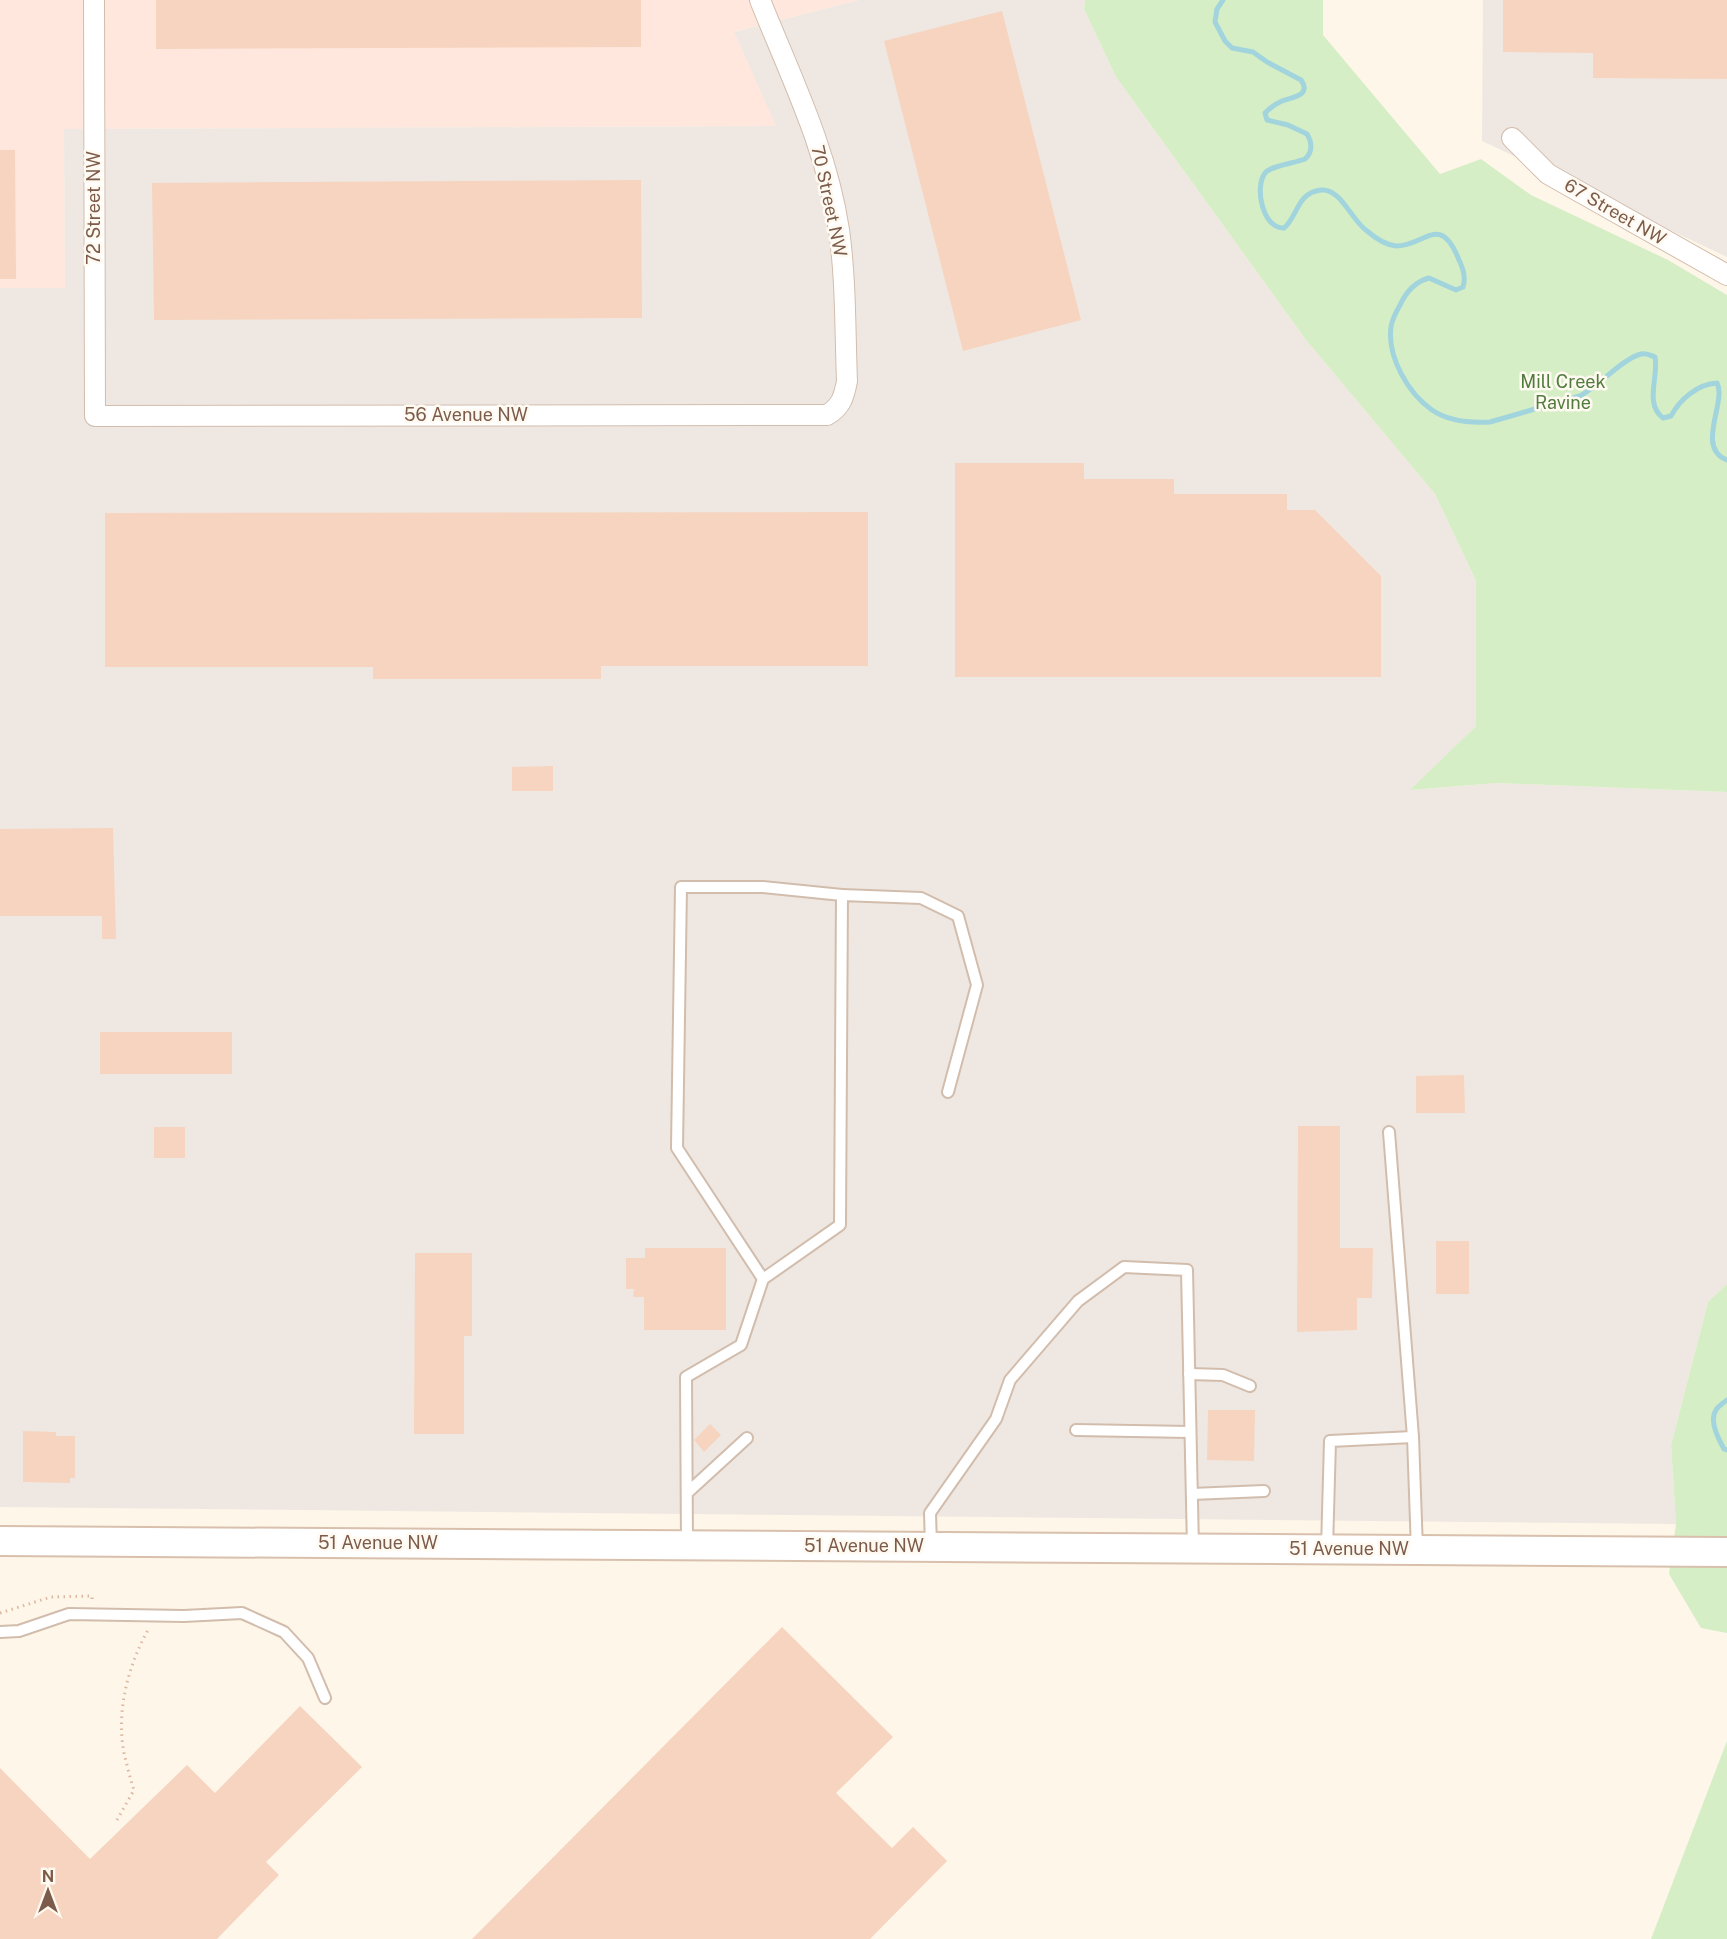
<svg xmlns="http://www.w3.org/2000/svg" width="1727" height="1939" viewBox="0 0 1727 1939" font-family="'Public Sans',sans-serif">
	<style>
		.commercial { fill: #ffe7dd }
		.industrial { fill: #efe8e2 }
		.green { fill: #d6eec6 }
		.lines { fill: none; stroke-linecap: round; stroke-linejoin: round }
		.stream { stroke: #a1d4dd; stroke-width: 5 }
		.building { fill: #f6d4bf }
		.lane-casing { stroke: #d2bdad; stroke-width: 14 }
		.street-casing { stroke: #d2bdad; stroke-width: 22 }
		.secondary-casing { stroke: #d8c0ad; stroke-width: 32 }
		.path { stroke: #dcb7a1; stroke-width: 3; stroke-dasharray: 1.5 4.5; stroke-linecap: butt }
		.lane { stroke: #fff; stroke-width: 10 }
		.street { stroke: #fff; stroke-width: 20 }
		.secondary { stroke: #fff; stroke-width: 28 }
		.labels { text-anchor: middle; stroke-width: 5; stroke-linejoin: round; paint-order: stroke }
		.street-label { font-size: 18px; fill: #7c5b4a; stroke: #fffaf1 }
		.park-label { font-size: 18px; fill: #507c3d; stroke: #fffaf1 }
	</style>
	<rect width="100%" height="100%" fill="#fef6e9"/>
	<polygon class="commercial" points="0,0 859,0 734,32 777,126 64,129 65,288 0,288"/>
	<g class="industrial">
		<polygon points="859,0 1085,0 1084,9 1116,77 1306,340 1435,494 1476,581 1476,726 1411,790 1497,783 1727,792 1727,1284 1708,1302 1671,1445 1676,1524 0,1507 0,288 65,288 64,129 776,126 734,32"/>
		<polygon points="1483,0 1727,0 1727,257 1482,141"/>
	</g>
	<g class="green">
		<polygon points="1085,0 1323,0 1323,35 1440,174 1481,159 1531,195 1668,260 1727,295 1727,792 1497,783 1410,790 1476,726 1476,581 1435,494 1306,340 1116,77 1084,9"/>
		<polygon points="1727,1284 1727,1633 1701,1628 1669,1574 1676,1524 1671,1445 1708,1302"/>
		<polygon points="1727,1741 1727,1939 1651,1939"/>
	</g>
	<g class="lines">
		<g class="stream">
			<path d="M1223,0l-6,9 -2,13 10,19 7,7 21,4 14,10 34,18c11,16 -9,17 -19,21 -7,3 -12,7 -17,12l2,7 21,5 19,9c5,8 6,18 -2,25 -10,4 -35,7 -40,14 -11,15 -2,56 19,55 14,-11 12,-35 37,-38 20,-2 30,30 46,41 7,6 19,14 29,15 29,0 44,-34 63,14 4,8 7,18 4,27l-7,3 -27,-12c-15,4 -23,14 -29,27 -4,7 -8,14 -9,22 -4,30 17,66 41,83 16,11 40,13 58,12l90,-26c19,-10 42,-37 61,-42 5,-1 9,1 14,3 4,19 -11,47 8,61l8,-2c9,-17 27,-32 46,-33 10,19 -22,65 10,77"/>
			<path d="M1727,1400c-4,3 -9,6 -11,10 -7,11 2,28 8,39l3,1"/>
		</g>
	</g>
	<g class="building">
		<polygon points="156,0 641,0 641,47 156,49"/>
		<polygon points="1503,0 1727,0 1727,79 1593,78 1593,53 1503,52"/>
		<polygon points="1002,11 1081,320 963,351 884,41"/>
		<polygon points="0,150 15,150 16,279 0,279"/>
		<polygon points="641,180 642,318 154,320 152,183"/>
		<polygon points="955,463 1084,463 1084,479 1174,479 1174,494 1287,494 1287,510 1315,510 1381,576 1381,677 955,677"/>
		<polygon points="868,512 868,666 601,666 601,679 373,679 373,667 105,667 105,513"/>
		<polygon points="553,766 553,791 512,791 512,767"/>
		<polygon points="113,828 116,939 102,939 102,916 0,916 0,829"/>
		<rect x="100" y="1032" width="132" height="42"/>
		<polygon points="1464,1075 1465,1113 1416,1113 1416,1076"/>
		<polygon points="1298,1126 1340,1126 1340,1248 1373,1248 1372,1298 1357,1298 1357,1330 1297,1332"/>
		<rect x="154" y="1127" width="31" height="31"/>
		<rect x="1436" y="1241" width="33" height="53"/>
		<polygon points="645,1248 726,1248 726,1330 644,1330 644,1297 633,1297 634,1289 626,1289 626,1258 645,1258"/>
		<polygon points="415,1253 472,1253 472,1336 464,1336 464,1434 414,1434"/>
		<polygon points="1208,1410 1255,1410 1254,1461 1207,1460"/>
		<polygon points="710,1424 721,1435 704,1452 694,1440"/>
		<polygon points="23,1431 56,1432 56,1436 75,1436 75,1478 70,1478 70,1483 23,1482"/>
		<polygon points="782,1627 893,1737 836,1793 892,1848 913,1827 947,1861 870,1939 472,1939"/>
		<polygon points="300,1706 362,1767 266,1862 279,1875 217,1939 0,1939 0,1768 90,1859 187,1765 215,1793"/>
	</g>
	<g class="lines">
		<g class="lane-casing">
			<g id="lane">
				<polyline points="1389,1132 1413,1437 1417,1550"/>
				<polyline points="763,1279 677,1148 681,887 763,887 842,895"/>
				<polyline points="1189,1374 1223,1375 1250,1386"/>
				<polyline points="1076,1430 1190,1432"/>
				<polyline points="687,1493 747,1438"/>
				<polyline points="1192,1494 1264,1491"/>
				<polyline points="687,1545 686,1377 741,1345 763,1279 840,1225 842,895 921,898 958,916 977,985 948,1092"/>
				<polyline points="931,1546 930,1513 996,1419 1010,1380 1078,1301 1124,1267 1187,1270 1193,1548"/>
				<polyline points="1327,1549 1330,1441 1413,1437"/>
				<polyline points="0,1632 19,1631 69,1614 184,1616 242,1613 284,1632 308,1658 325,1698"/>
			</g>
		</g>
		<g class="street-casing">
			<g id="street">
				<path d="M94,0l1,416 732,-1c14,-8 17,-18 20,-34 -2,-50 -1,-101 -8,-151 -12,-81 -49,-155 -79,-230"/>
				<polyline points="1512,138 1548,174 1727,275"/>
			</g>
		</g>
		<g class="secondary-casing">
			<polyline id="secondary" points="0,1541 1727,1552"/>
		</g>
		<g class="path">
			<polyline points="0,1613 51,1597 92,1596 92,1601"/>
			<path d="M117,1820l17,-30c-4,-12 -7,-25 -10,-37 -8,-42 4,-87 24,-123"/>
		</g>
		<use href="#lane" class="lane"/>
		<use href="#street" class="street"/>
		<use href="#secondary" class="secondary"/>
	</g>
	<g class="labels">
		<g class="street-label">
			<text transform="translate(829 201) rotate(78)" y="6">70 Street NW</text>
			<text transform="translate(94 208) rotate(-90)" y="6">72 Street NW</text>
			<text transform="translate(1615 212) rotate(30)" y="6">67 Street NW</text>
			<text x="466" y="421">56 Avenue NW</text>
			<text x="378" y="1549">51 Avenue NW</text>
			<text x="864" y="1552">51 Avenue NW</text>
			<text x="1349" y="1555">51 Avenue NW</text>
		</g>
		<g class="park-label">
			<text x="1563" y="388">Mill Creek<tspan x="1563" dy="21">Ravine</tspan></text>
		</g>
	</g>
	<g transform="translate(48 1891)" stroke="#fffaf1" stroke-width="4.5" paint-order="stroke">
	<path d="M0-4.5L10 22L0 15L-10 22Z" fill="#7c5b4a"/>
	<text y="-9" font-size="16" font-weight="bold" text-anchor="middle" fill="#7c5b4a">N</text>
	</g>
</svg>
